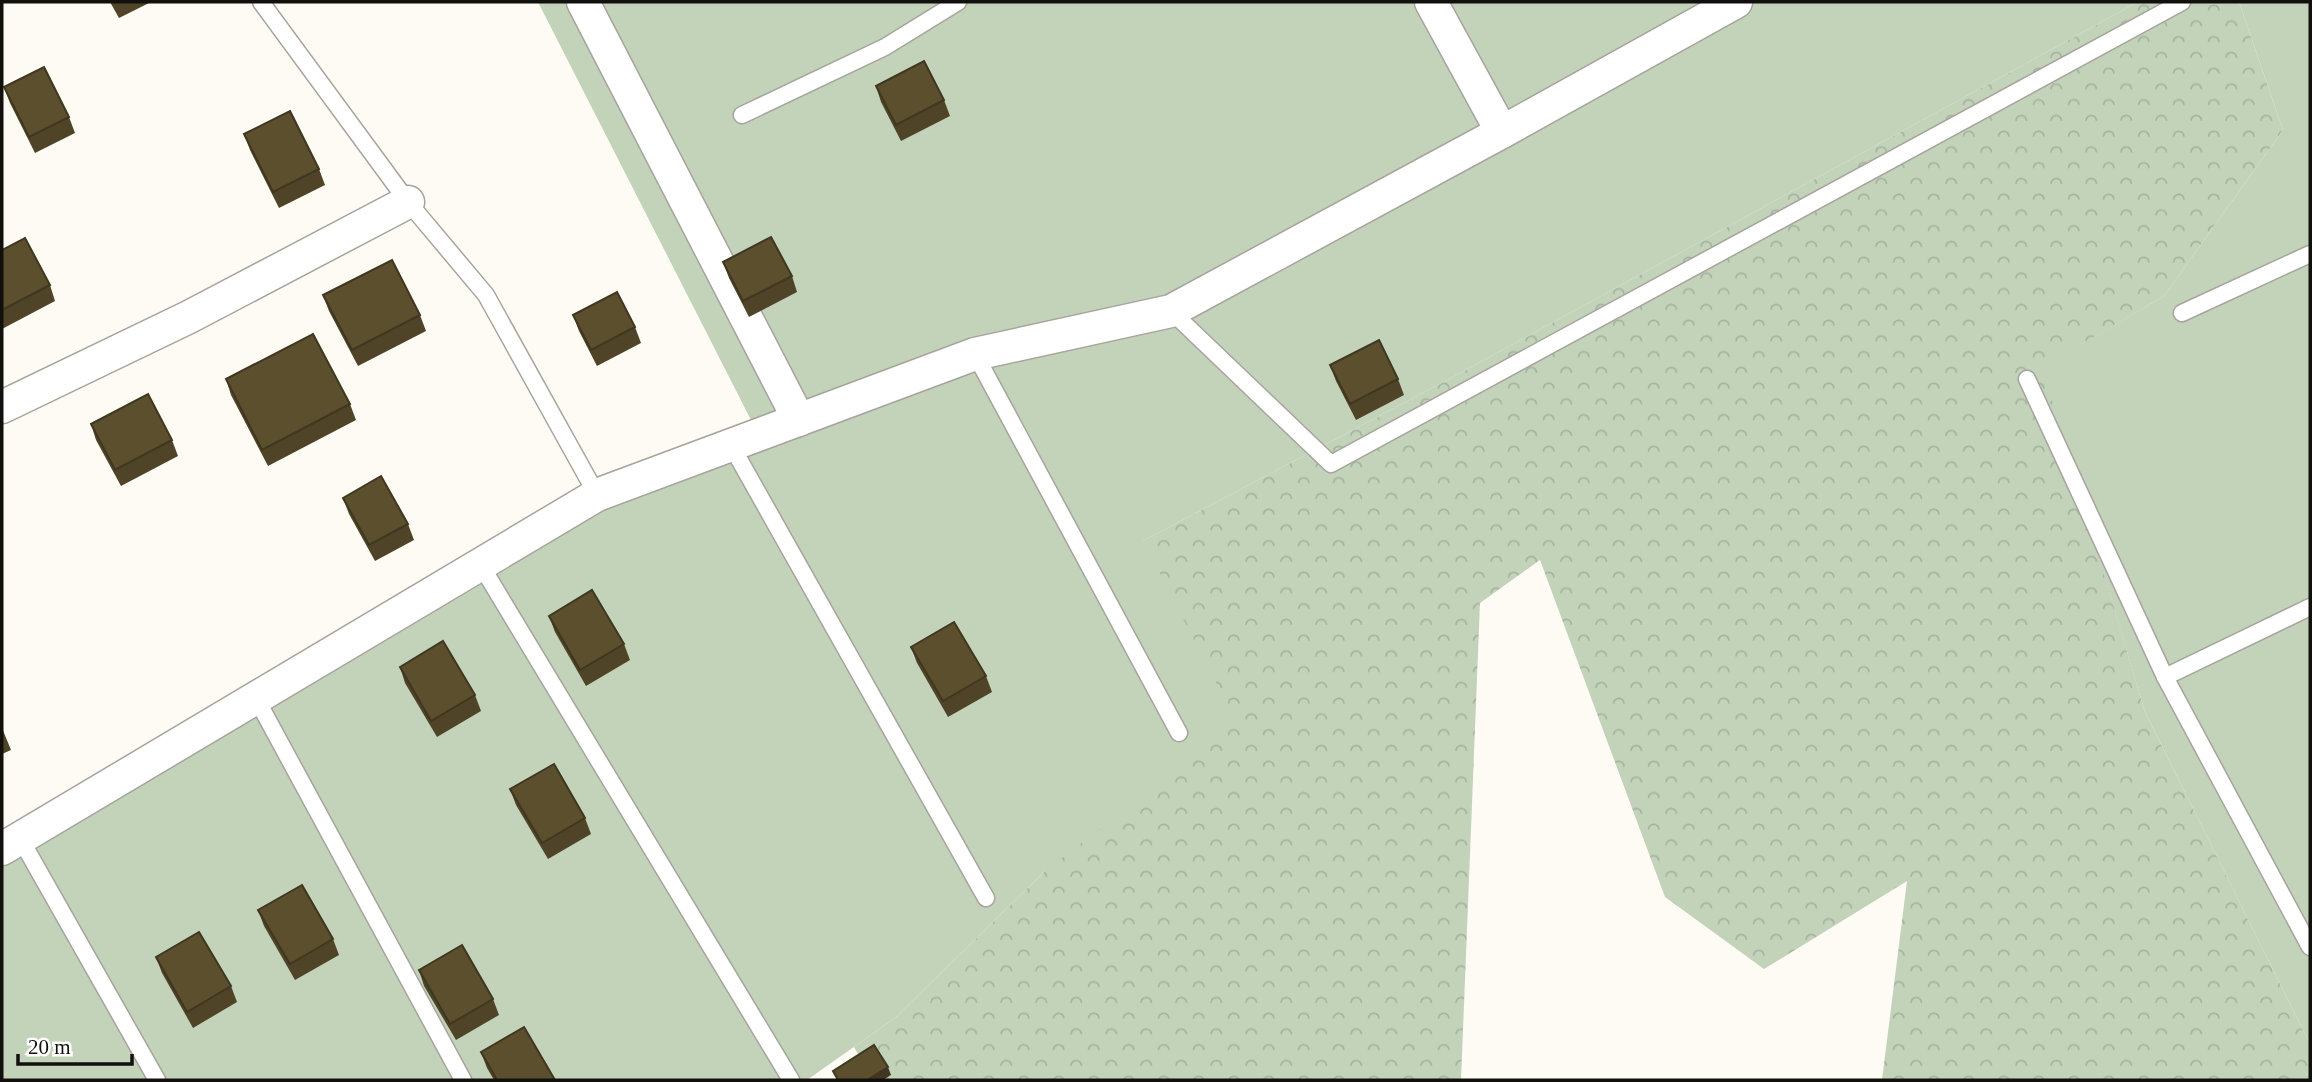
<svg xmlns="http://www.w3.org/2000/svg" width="2312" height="1082" viewBox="0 0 2312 1082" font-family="'Times New Roman',serif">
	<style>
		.forest { fill: url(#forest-crowns) }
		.garden { fill: #c2d3ba }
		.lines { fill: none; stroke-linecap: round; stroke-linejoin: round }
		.lane-casing { stroke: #a7a49d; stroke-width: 19 }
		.street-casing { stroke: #a7a49d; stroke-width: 35 }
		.lane { stroke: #fff; stroke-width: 16 }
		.street { stroke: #fff; stroke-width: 32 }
		.wall { fill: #4f4428 }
		.shaded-wall { fill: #403720 }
		.building { fill: #5c4f2e; stroke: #403720; stroke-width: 2 }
	</style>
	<defs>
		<pattern id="forest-crowns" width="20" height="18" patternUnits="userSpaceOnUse" patternTransform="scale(1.75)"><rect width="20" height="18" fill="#c2d3ba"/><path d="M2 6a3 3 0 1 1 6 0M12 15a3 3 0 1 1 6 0" fill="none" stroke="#a6b49f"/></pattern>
	</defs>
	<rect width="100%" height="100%" fill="#fefbf4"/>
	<polygon class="forest" points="2138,2 2239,2 2283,130 2164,296 2043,367 2145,712 2310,1044 2310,1080 1882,1080 1907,881 1764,969 1665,897 1540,560 1480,603 1461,1080 873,1080 854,1047 895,1018 1045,871 1143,541 1453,377"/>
	<g class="garden">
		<polygon points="538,2 2138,2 1453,377 1143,541 1237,723 1045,871 895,1018 807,1080 2,1080 2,861 751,420"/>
		<polygon points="2239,2 2310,2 2310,1044 2145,712 2042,367 2164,296 2283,130"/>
	</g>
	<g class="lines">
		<g class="lane-casing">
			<g id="lane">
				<polyline points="261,2 408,202 486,295 597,495"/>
				<polyline points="742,115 885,47 958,2"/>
				<polyline points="1171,311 1331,464 2182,2"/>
				<polyline points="2182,313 2310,254"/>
				<polyline points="975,354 1179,733"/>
				<polyline points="2027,379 2165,677 2310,947"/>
				<polyline points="731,445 986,898"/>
				<polyline points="482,567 791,1080"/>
				<polyline points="2165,677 2310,607"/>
				<polyline points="256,698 463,1080"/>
				<polyline points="20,838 157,1080"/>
			</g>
		</g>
		<g class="street-casing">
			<g id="street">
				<polyline points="583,2 799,420"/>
				<polyline points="1431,2 1502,132"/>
				<polyline points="2,407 189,317 408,202"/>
				<polyline points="2,849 597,495 975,354 1171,311 1502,132 1736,2"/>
			</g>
		</g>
		<use href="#lane" class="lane"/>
		<use href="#street" class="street"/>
	</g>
	<g class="wall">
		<polygon points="110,2 151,2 119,18"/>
		<polygon points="876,86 944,100 950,116 901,141 881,102"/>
		<polygon points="4,87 69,117 75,133 35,153 10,103"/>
		<polygon points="244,134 319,169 325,185 279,208 250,150"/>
		<polygon points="2,250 50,285 55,301 2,329"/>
		<polygon points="723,262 792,276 797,292 749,317 729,278"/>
		<polygon points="323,295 420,315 426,331 358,366 329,311"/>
		<polygon points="573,315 635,327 641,343 597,366 579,331"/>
		<polygon points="1330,365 1398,379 1404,395 1356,420 1336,381"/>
		<polygon points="226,379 350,404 356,420 268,466 231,395"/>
		<polygon points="91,424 172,440 178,456 121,486 96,440"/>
		<polygon points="343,498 408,524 414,540 375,561 349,514"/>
		<polygon points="549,616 624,644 630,660 586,686 555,632"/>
		<polygon points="911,647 986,676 992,692 948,717 917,663"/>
		<polygon points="400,667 475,695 481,711 437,737 405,683"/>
		<polygon points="2,728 11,750 2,754"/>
		<polygon points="510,789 585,818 591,834 548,859 516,805"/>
		<polygon points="258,910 333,939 339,955 295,980 264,926"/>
		<polygon points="156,957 231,986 237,1002 193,1028 162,973"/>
		<polygon points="419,970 493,999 499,1015 456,1040 424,986"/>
		<polygon points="481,1052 555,1080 494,1080 487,1068"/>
	</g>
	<polygon class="shaded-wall" points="888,1067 891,1075 883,1080 867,1080"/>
	<g class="building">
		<polygon points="924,61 944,100 896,125 876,86"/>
		<polygon points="44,67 69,117 29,137 4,87"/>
		<polygon points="290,111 319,169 273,192 244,134"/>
		<polygon points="771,237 792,276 743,301 723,262"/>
		<polygon points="25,238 50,285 2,310 2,250"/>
		<polygon points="392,260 420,315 352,350 323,295"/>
		<polygon points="617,292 635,327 591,350 573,315"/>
		<polygon points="313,334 350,404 262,450 226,379"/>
		<polygon points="1379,340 1398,379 1350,404 1330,365"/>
		<polygon points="148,394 172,440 115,470 91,424"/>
		<polygon points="381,476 408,524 369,545 343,498"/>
		<polygon points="592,590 624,644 580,670 549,616"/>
		<polygon points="954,622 986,676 943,701 911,647"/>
		<polygon points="443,641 475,695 431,721 400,667"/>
		<polygon points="554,764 585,818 542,843 510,789"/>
		<polygon points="302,885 333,939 290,964 258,910"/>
		<polygon points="199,932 231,986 187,1012 156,957"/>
		<polygon points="462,945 493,999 450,1024 419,970"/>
		<polygon points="524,1027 555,1080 497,1080 481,1052"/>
		<polygon points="874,1045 888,1067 867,1080 838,1080 833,1071"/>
	</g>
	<rect width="2312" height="1082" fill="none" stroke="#11100d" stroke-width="7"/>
	<path d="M18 1054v10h114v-10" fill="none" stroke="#11100d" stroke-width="3.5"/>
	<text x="28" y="1054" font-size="21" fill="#11100d" stroke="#ffffff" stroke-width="5" paint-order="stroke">20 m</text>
</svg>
